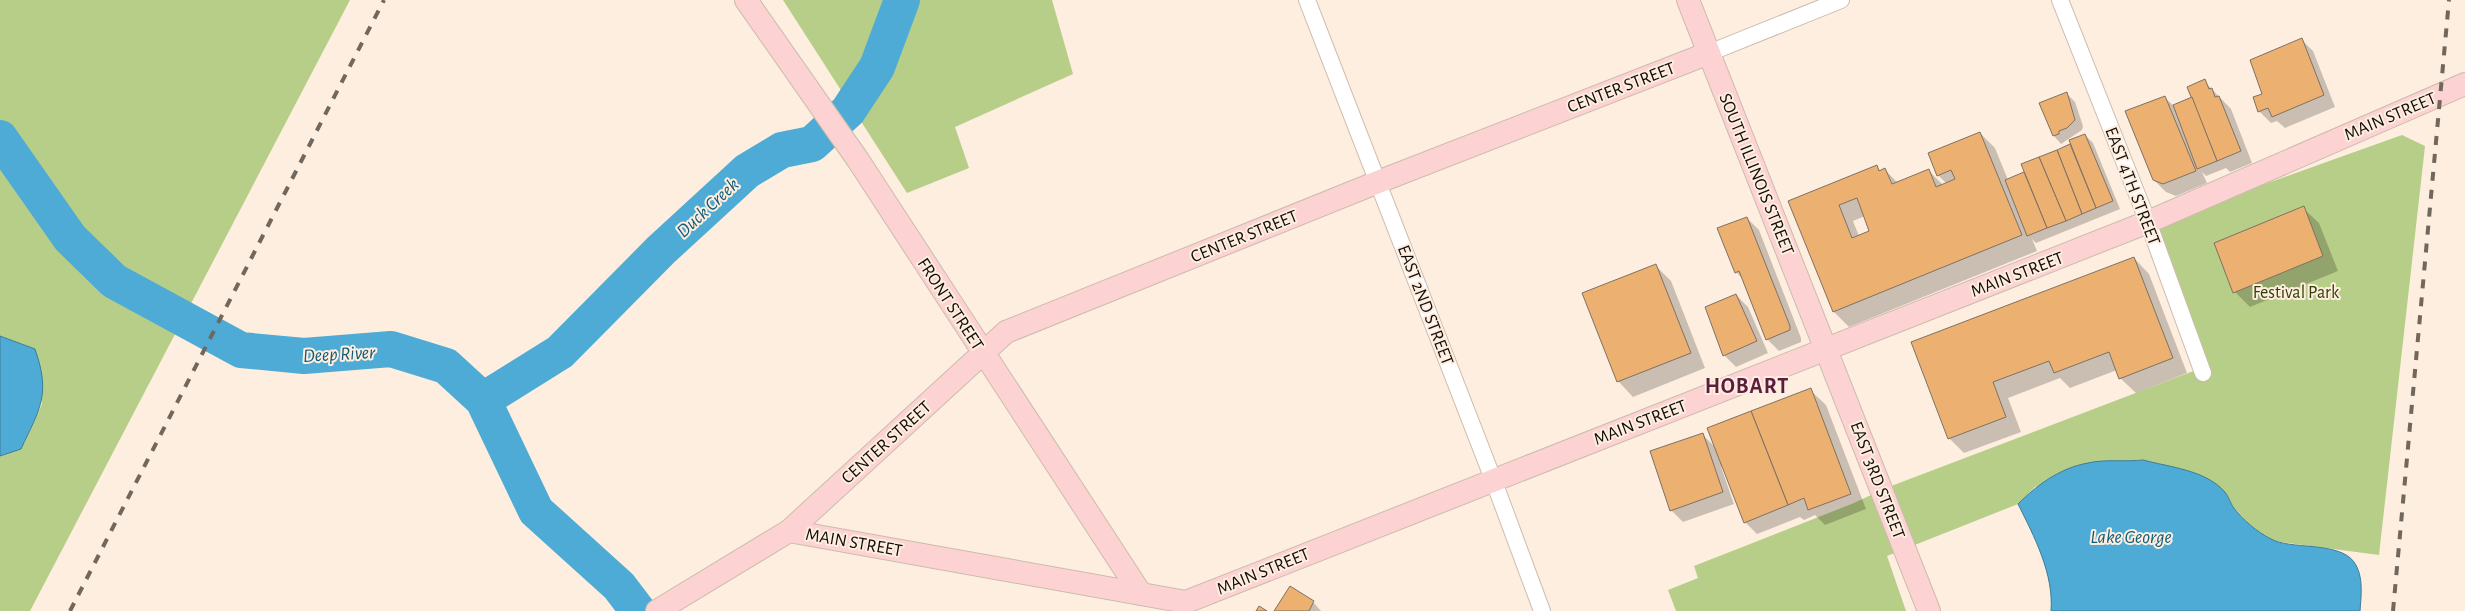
<svg xmlns="http://www.w3.org/2000/svg" width="2465" height="611" viewBox="0 0 2465 611" font-family="'Alegreya Sans',sans-serif">
	<style>
		.green { fill: #b7ce88 }
		.water { fill: #4eabd5; stroke: #3c7c98 }
		.shadow { fill: #0003; fill-rule: evenodd }
		.lines { fill: none; stroke-linecap: round; stroke-linejoin: round }
		.river { stroke: #4eabd5; stroke-width: 36 }
		.building { fill: #ecb070; stroke: #7e7164; fill-rule: evenodd }
		.street-casing { stroke: #cbbcad; stroke-width: 18 }
		.secondary-casing { stroke: #cbbcad; stroke-width: 24 }
		.street { stroke: #fff; stroke-width: 16 }
		.secondary { stroke: #fdd2d2; stroke-width: 22 }
		.rail { stroke: #70675e; stroke-width: 4; stroke-dasharray: 9 9; stroke-linecap: butt }
		.labels { text-anchor: middle; stroke-width: 4; stroke-linejoin: round; paint-order: stroke }
		.street-label { font-size: 18px; fill: #120d08; stroke: #fdeedf }
		.park-label { font-size: 18px; fill: #303f02; stroke: #fdeedf }
		.water-label { font-size: 19px; font-style: italic; fill: #0f5a77; stroke: #fdeedf }
		.district-label { font-size: 22px; font-weight: bold; letter-spacing: 1px; fill: #5c1d3f; stroke: #fdeedf }
	</style>
	<rect width="100%" height="100%" fill="#fdeedf"/>
	<g class="green">
		<polygon points="0,0 350,0 30,611 0,611 0,456 21,449 42,404 35,349 0,336"/>
		<polygon points="783,0 1052,0 1073,74 955,127 969,168 907,193"/>
		<polygon points="2402,135 2425,146 2379,555 2273,541 2253,528 2234,508 2224,491 2143,460 2117,462 2035,487 2018,504 1887,556 1906,611 1676,611 1668,590 1698,578 1694,566 1854,503 1886,488 2204,367 2153,224"/>
	</g>
	<g class="water">
		<path d="M0,336l35,13c16,46 5,59 -14,100l-21,7z"/>
		<path d="M2143,460c26,7 62,10 81,31 4,4 6,11 9,16 10,13 24,25 38,32 19,11 68,2 83,23 10,14 7,34 6,49h-309c3,-37 -17,-75 -33,-107 19,-19 42,-36 70,-41 16,-4 38,-1 55,-3z"/>
	</g>
	<g class="shadow">
		<polygon points="2301,39 2313,51 2335,107 2285,128 2277,121 2271,123 2259,111 2263,94"/>
		<polygon points="2204,81 2231,109 2252,163 2230,172 2226,168 2206,176 2202,172 2207,183 2176,196 2166,192 2154,180 2164,97 2174,106 2193,98"/>
		<polygon points="2067,94 2075,102 2083,126 2082,130 2061,144 2054,136"/>
		<path d="M1980,133l15,15 13,32 18,-7 -3,-8 49,-20 13,-10 8,8 27,66 -84,34 -4,-4 5,12 -188,76 -15,-15 -44,-110 86,-35 5,4 4,-1 13,13 30,-13 15,15 4,-1 -9,-9zM1865,216l6,16 -12,4 -6,-15z"/>
		<polygon points="2303,208 2319,223 2338,271 2250,307 2235,292"/>
		<polygon points="1747,218 1759,230 1801,338 1801,342 1779,351 1767,339 1744,280 1736,272"/>
		<polygon points="2134,258 2149,274 2187,373 2136,393 2120,378 2117,370 2070,388 2060,378 2008,398 2021,432 1964,453 1949,438 1913,343"/>
		<polygon points="1656,266 1671,281 1705,368 1633,397 1618,381"/>
		<polygon points="1736,295 1748,307 1768,353 1736,367 1724,355"/>
		<polygon points="1810,390 1826,405 1866,509 1825,525 1815,515 1804,520 1800,517 1757,534 1745,522 1723,466 1721,467 1734,504 1683,522 1671,510 1702,434 1716,448"/>
		<polygon points="1313,602 1321,611 1276,611"/>
	</g>
	<g class="lines">
		<g class="river">
			<polyline points="0,138 70,238 114,281 241,350 304,356 391,349 446,366 483,400 536,511 619,586 638,611"/>
			<polyline points="483,400 560,352 661,250 747,171 782,150 812,144 848,111 877,67 902,0"/>
		</g>
	</g>
	<g class="building">
		<polygon points="2302,38 2324,95 2272,117 2268,108 2258,112 2253,97 2262,94 2250,60"/>
		<polygon points="2205,79 2209,89 2212,88 2215,97 2219,96 2241,151 2217,161 2187,87"/>
		<polygon points="2067,92 2075,120 2067,128 2059,131 2059,134 2053,136 2039,103"/>
		<polygon points="2165,96 2196,171 2163,184 2153,180 2125,111"/>
		<polygon points="2192,97 2217,161 2197,169 2173,105"/>
		<path d="M1980,132l42,103 -189,77 -45,-111 89,-36 2,6 6,-3 7,16 37,-15 7,18 19,-8 -4,-9 -14,6 -9,-23zM1857,198l12,33 -17,7 -13,-33z"/>
		<polygon points="2085,134 2113,201 2096,208 2069,140"/>
		<polygon points="2070,144 2096,208 2082,214 2057,150"/>
		<polygon points="2057,150 2082,214 2066,221 2039,157"/>
		<polygon points="2039,157 2066,221 2047,228 2021,164"/>
		<polygon points="2024,172 2047,228 2027,236 2005,180"/>
		<polygon points="2304,206 2323,256 2233,293 2214,243"/>
		<polygon points="1747,217 1790,326 1790,330 1766,340 1739,271 1735,273 1717,228"/>
		<polygon points="2134,257 2173,358 2119,379 2109,352 2054,373 2049,361 1993,382 2006,417 1948,439 1911,342"/>
		<polygon points="1656,264 1691,353 1617,382 1582,293"/>
		<polygon points="1736,294 1757,341 1723,356 1705,307"/>
		<polygon points="1811,388 1851,494 1808,510 1804,498 1788,505 1751,411"/>
		<polygon points="1751,411 1788,505 1744,523 1707,428"/>
		<polygon points="1703,433 1723,492 1670,511 1650,451"/>
		<polygon points="1290,586 1314,601 1309,611 1274,611"/>
		<polygon points="1259,606 1267,611 1256,611"/>
	</g>
	<g class="lines">
		<g class="street-casing">
			<g id="street">
				<polyline points="1307,0 1493,479 1542,611"/>
				<polyline points="2060,0 2148,222 2203,373"/>
				<polyline points="1709,53 1841,0"/>
			</g>
		</g>
		<g class="secondary-casing">
			<g id="secondary">
				<polyline points="746,0 858,160 1141,594"/>
				<polyline points="1688,0 1929,611"/>
				<polyline points="789,531 1186,602 2148,222 2465,84"/>
				<polyline points="657,611 789,531 1006,332 1378,182 1709,53"/>
			</g>
		</g>
		<use href="#street" class="street"/>
		<use href="#secondary" class="secondary"/>
		<g class="rail">
			<polyline points="70,611 384,0"/>
			<polyline points="2393,611 2449,0"/>
		</g>
	</g>
	<g class="labels">
		<g class="street-label">
			<text transform="translate(1621 87) rotate(-21)" y="6">CENTER STREET</text>
			<text transform="translate(2390 116) rotate(-23)" y="6">MAIN STREET</text>
			<text transform="translate(1757 174) rotate(68)" y="6">SOUTH ILLINOIS STREET</text>
			<text transform="translate(2133 186) rotate(69)" y="6">EAST 4TH STREET</text>
			<text transform="translate(1244 236) rotate(-22)" y="6">CENTER STREET</text>
			<text transform="translate(2017 274) rotate(-21)" y="6">MAIN STREET</text>
			<text transform="translate(951 304) rotate(57)" y="6">FRONT STREET</text>
			<text transform="translate(1426 305) rotate(69)" y="6">EAST 2ND STREET</text>
			<text transform="translate(1640 422) rotate(-21)" y="6">MAIN STREET</text>
			<text transform="translate(886 442) rotate(-42)" y="6">CENTER STREET</text>
			<text transform="translate(1878 480) rotate(69)" y="6">EAST 3RD STREET</text>
			<text transform="translate(854 542) rotate(10)" y="6">MAIN STREET</text>
			<text transform="translate(1263 571) rotate(-22)" y="6">MAIN STREET</text>
		</g>
		<g class="park-label">
			<text x="2296" y="298">Festival Park</text>
		</g>
		<g class="water-label">
			<text transform="translate(707 207) rotate(-43)" y="7">Duck Creek</text>
			<text transform="translate(339 353) rotate(-3)" y="7">Deep River</text>
			<text x="2131" y="543">Lake George</text>
		</g>
		<g class="district-label">
			<text x="1747" y="393">HOBART</text>
		</g>
	</g>
</svg>
